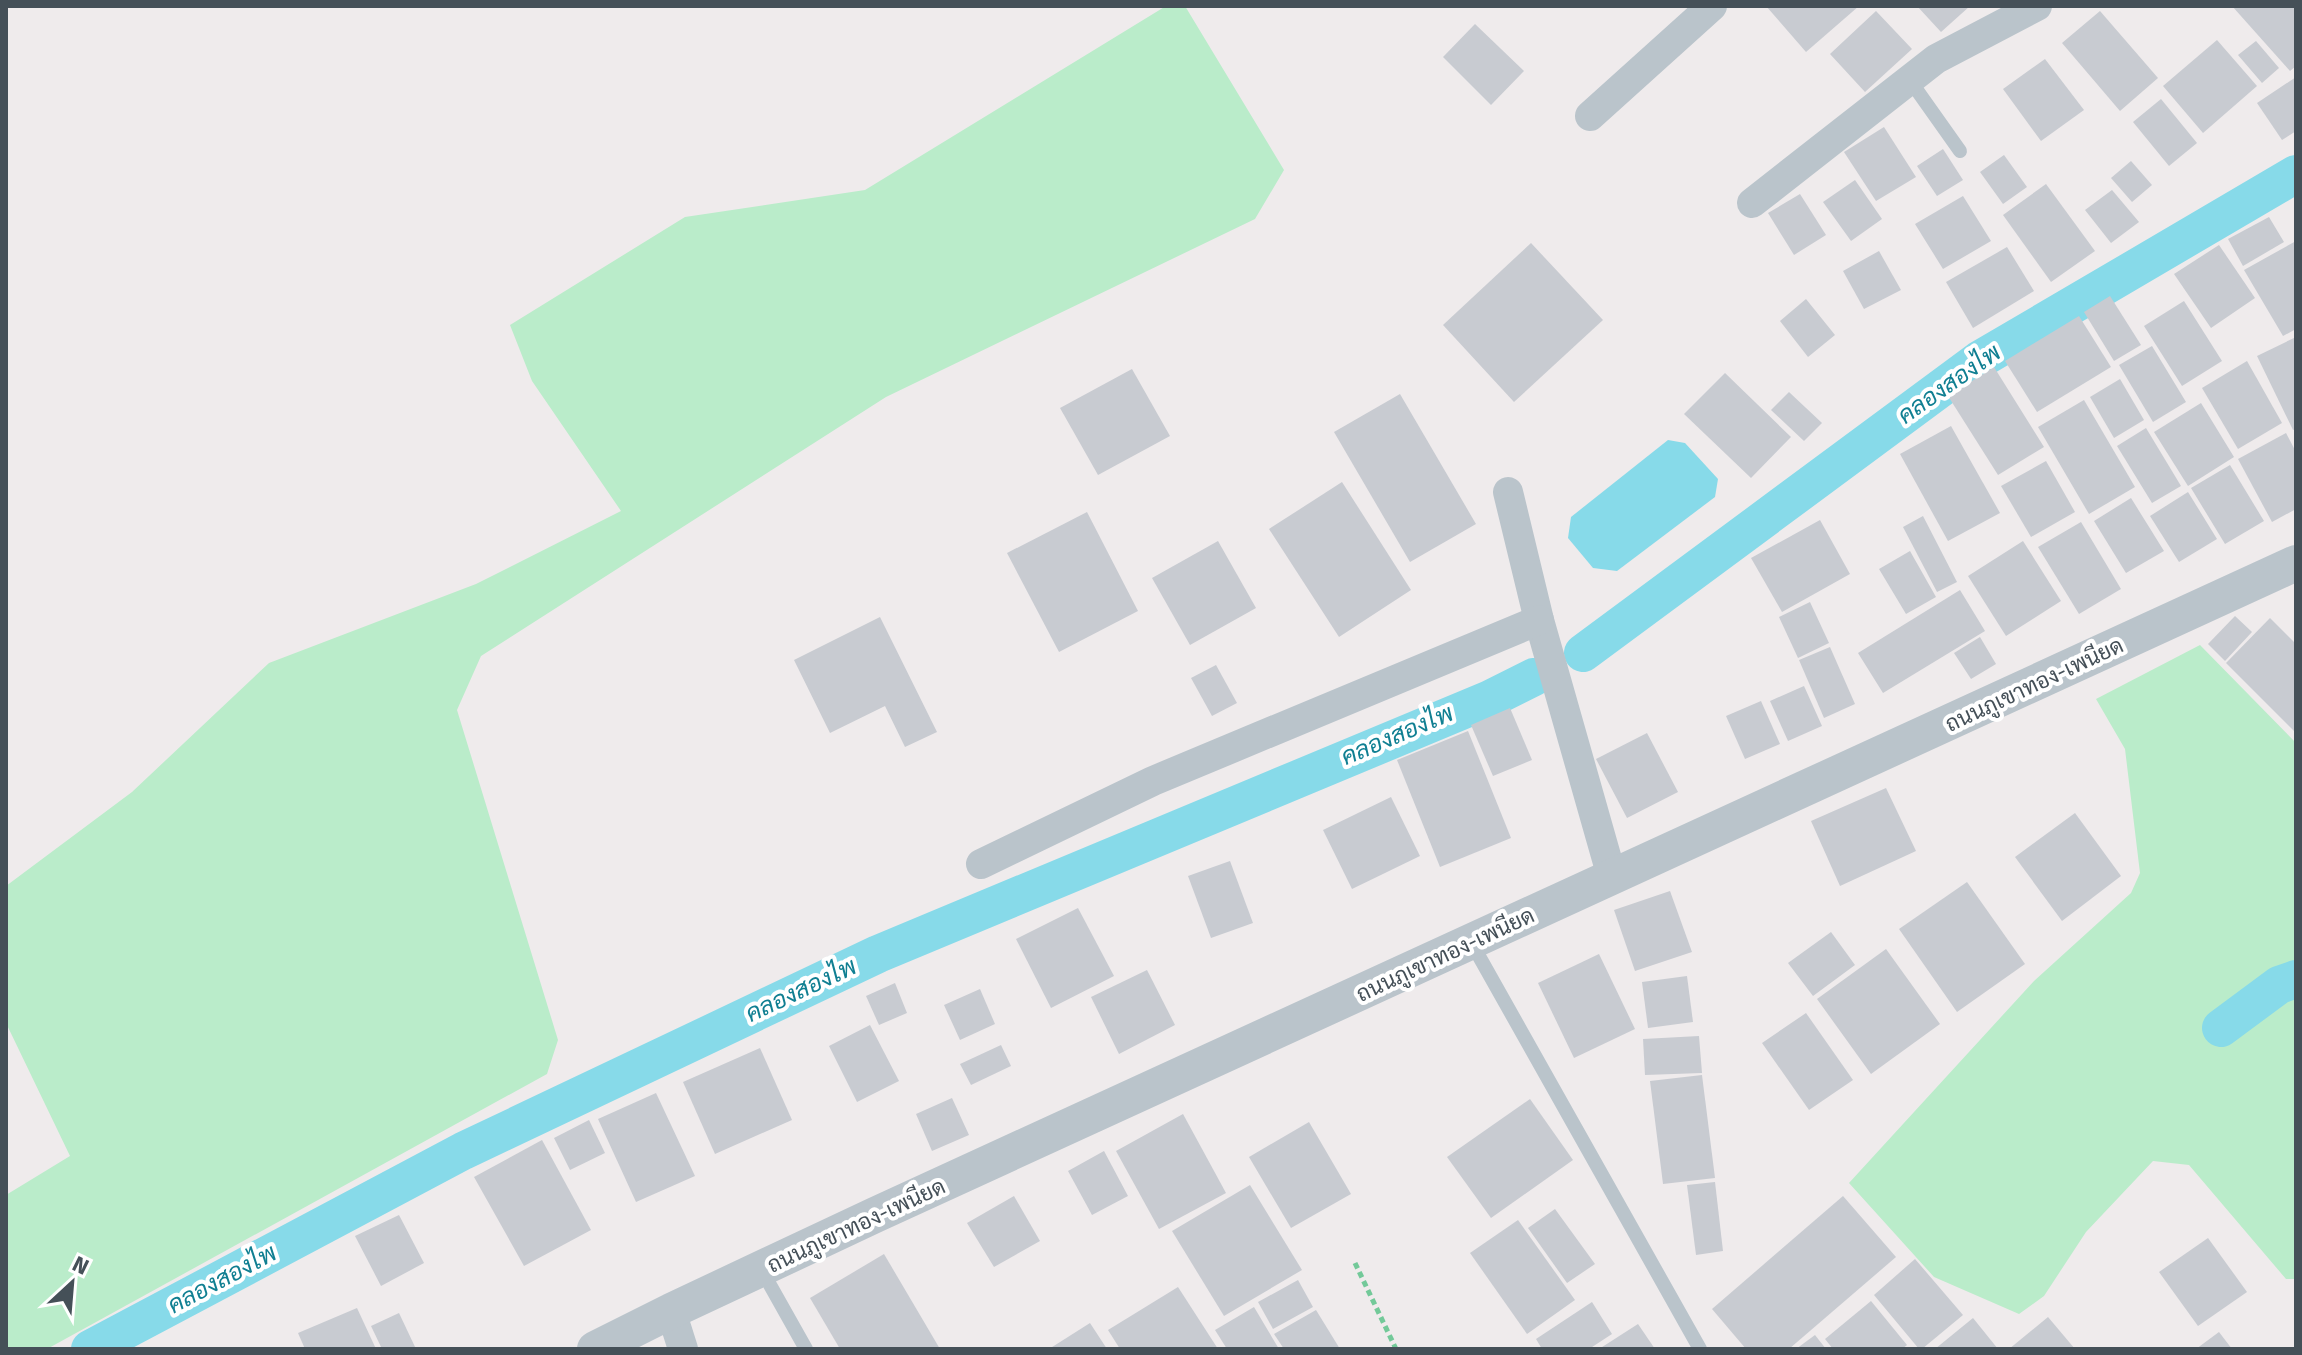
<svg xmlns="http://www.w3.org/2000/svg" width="2302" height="1355" viewBox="0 0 2302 1355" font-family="'Fira Sans',Sarabun,sans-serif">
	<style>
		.green { fill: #baecca }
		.water { fill: #87dae9 }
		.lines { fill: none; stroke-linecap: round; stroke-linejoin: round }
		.canal { stroke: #87dae9; stroke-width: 38 }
		.building { fill: #c8cbd1 }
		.path { stroke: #73c999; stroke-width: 5; stroke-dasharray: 6 4; stroke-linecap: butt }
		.service { stroke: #bac4cb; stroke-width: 14 }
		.minor { stroke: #bac4cb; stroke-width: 30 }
		.tertiary { stroke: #bac4cb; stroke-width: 36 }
		.labels { text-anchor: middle; stroke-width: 8; stroke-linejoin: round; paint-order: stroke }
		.street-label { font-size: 22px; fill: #455058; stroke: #fff }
		.water-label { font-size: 24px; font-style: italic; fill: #107f92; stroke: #fff }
	</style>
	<rect width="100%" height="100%" fill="#efebec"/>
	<g class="green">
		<polygon points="1166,6 1185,6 1284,170 1255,219 886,397 481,656 457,710 558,1040 547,1074 47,1349 6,1349 6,1195 70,1156 6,1023 6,886 132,792 269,663 476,584 621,511 532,381 510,325 685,217 865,190"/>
		<polygon points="2200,645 2296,743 2296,1173 2294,1178 2296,1185 2296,1279 2286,1279 2189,1165 2153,1161 2086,1232 2044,1296 2019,1314 1934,1277 1849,1183 2034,981 2131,893 2140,873 2125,749 2096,699"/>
	</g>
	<polygon class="water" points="1668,440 1685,443 1718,479 1715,497 1617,571 1593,568 1568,538 1571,517"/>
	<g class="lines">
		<g class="canal">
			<polyline points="1583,653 1979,360 2296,174"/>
			<polyline points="2221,1028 2279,985 2296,979"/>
			<polyline points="90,1349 463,1151 878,954 1490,699 1534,677"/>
		</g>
	</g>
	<g class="building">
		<polygon points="1766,6 1859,6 1806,52"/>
		<polygon points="1917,6 1970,6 1941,32"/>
		<polygon points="2232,6 2296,6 2296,66 2290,71"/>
		<polygon points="1876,11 1912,49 1865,92 1830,54"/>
		<polygon points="2100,11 2158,78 2120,111 2062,43"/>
		<polygon points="1475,24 1524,71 1491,105 1443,57"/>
		<polygon points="2217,40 2257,86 2203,133 2163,86"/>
		<polygon points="2256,41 2279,68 2262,83 2238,55"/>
		<polygon points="2045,59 2084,110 2041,141 2003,89"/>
		<polygon points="2296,77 2296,131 2282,140 2257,103"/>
		<polygon points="2161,99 2197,143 2169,166 2133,122"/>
		<polygon points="1884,127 1916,177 1876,201 1844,152"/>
		<polygon points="1943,149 1963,180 1937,196 1917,166"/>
		<polygon points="2004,155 2027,187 2003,204 1980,172"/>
		<polygon points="2131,161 2152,185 2132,202 2111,178"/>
		<polygon points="1855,180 1882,219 1851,241 1823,202"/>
		<polygon points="2046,184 2095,251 2051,282 2003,215"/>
		<polygon points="2112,190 2139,222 2111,243 2085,210"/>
		<polygon points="1800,194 1826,235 1794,255 1768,213"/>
		<polygon points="1963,196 1991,241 1943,269 1915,224"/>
		<polygon points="2269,217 2284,242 2243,266 2228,239"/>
		<polygon points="2296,241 2296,329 2283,336 2244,270"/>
		<polygon points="1531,243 1603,320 1514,402 1443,325"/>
		<polygon points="2219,245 2255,298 2211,328 2174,274"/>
		<polygon points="2007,247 2034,291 1973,328 1946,282"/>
		<polygon points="1879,251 1901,290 1864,309 1843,271"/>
		<polygon points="2110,296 2141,345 2114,361 2084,312"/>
		<polygon points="1806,299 1835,335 1808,357 1780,321"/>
		<polygon points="2184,301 2222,361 2182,386 2144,326"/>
		<polygon points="2079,316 2111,367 2037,412 2005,361"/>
		<polygon points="2296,337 2296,429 2293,430 2257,356"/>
		<polygon points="2152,346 2186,402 2153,422 2119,365"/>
		<polygon points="2247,361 2282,423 2238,449 2202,388"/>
		<polygon points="1994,367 2044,447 1998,475 1948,396"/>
		<polygon points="1132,369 1170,436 1098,475 1060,408"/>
		<polygon points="1725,373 1791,437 1751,478 1684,414"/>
		<polygon points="2120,379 2144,420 2114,438 2090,397"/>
		<polygon points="1789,392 1822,423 1804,441 1771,410"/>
		<polygon points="1400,394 1476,524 1410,562 1334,432"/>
		<polygon points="2084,400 2135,487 2089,514 2038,427"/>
		<polygon points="2201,403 2234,457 2188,486 2154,432"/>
		<polygon points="1951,426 2000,513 1948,541 1900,454"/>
		<polygon points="2146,428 2181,486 2152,503 2117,446"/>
		<polygon points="2286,433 2296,452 2296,509 2272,522 2238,459"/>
		<polygon points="2046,461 2075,512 2031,537 2001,486"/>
		<polygon points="2230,465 2264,521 2225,544 2191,488"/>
		<polygon points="1342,482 1411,590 1339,637 1269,529"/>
		<polygon points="2188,492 2217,539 2179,562 2150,516"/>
		<polygon points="2131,498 2164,551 2126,573 2094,521"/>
		<polygon points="1087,512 1138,611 1059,652 1007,553"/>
		<polygon points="1923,516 1957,582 1937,592 1903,527"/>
		<polygon points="1820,520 1850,574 1782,612 1751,558"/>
		<polygon points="2081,522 2121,589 2079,614 2038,547"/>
		<polygon points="1218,541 1256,608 1190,645 1152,578"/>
		<polygon points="2023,541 2061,601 2006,636 1968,576"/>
		<polygon points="1910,551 1936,597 1906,614 1879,569"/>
		<polygon points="1960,590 1985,631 1883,693 1858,653"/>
		<polygon points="1810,602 1829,643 1798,658 1779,617"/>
		<polygon points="2235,616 2252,632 2225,661 2208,644"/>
		<polygon points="880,617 937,732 905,747 885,706 830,733 794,660"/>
		<polygon points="2270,618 2296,644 2296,733 2226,663"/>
		<polygon points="1980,637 1996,664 1971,679 1954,653"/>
		<polygon points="1830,647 1855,704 1824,718 1799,660"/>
		<polygon points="1216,665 1237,703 1212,716 1191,678"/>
		<polygon points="1804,686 1822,726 1788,741 1770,701"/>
		<polygon points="1761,701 1780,744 1745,759 1726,716"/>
		<polygon points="1510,708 1532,760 1493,776 1471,725"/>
		<polygon points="1468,731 1511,838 1440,867 1397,760"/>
		<polygon points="1647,733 1678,792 1627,818 1596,759"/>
		<polygon points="1886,788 1916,851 1840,886 1811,821"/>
		<polygon points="1391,797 1420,856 1352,889 1323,830"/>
		<polygon points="2075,813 2121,876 2062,921 2015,857"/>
		<polygon points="1230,861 1253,923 1211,938 1188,876"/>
		<polygon points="1967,882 2025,964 1957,1012 1899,929"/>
		<polygon points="1670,891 1692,952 1635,971 1614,910"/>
		<polygon points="1078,908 1114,976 1051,1008 1016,939"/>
		<polygon points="1831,932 1855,965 1813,996 1788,963"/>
		<polygon points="1886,949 1940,1024 1871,1074 1817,999"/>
		<polygon points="1599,954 1635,1029 1574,1058 1538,983"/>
		<polygon points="1147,970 1175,1025 1119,1054 1091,997"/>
		<polygon points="1687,976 1693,1022 1648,1028 1642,982"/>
		<polygon points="895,983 907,1013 879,1025 866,996"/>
		<polygon points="980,989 995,1024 960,1040 944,1005"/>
		<polygon points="1806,1013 1853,1080 1809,1110 1762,1043"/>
		<polygon points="870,1025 899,1081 857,1102 829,1046"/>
		<polygon points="1699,1036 1702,1073 1645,1075 1643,1039"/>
		<polygon points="1001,1045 1011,1066 971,1085 960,1064"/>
		<polygon points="760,1048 792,1120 715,1154 683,1082"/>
		<polygon points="1702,1075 1715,1178 1663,1184 1650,1081"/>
		<polygon points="656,1093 695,1176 636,1202 598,1119"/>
		<polygon points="952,1098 969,1135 932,1151 916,1114"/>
		<polygon points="1530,1099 1573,1160 1491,1218 1447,1157"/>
		<polygon points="1183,1114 1226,1193 1159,1229 1116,1151"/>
		<polygon points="589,1120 605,1153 570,1170 554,1138"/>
		<polygon points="1309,1122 1351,1194 1291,1228 1249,1157"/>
		<polygon points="542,1140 591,1230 524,1266 474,1177"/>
		<polygon points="1104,1151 1128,1196 1092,1215 1068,1171"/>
		<polygon points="1715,1182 1723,1251 1696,1255 1687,1185"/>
		<polygon points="1250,1185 1302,1270 1224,1316 1172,1231"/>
		<polygon points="1014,1196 1040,1241 994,1267 967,1223"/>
		<polygon points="1843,1196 1896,1257 1789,1349 1746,1349 1712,1309"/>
		<polygon points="1555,1209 1595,1264 1567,1283 1528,1228"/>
		<polygon points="399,1215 424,1263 381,1286 355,1236"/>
		<polygon points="1518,1220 1575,1300 1527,1334 1470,1253"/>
		<polygon points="2208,1238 2247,1292 2198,1326 2159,1272"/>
		<polygon points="884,1254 940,1349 840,1349 810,1298"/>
		<polygon points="1915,1259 1963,1315 1922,1349 1919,1349 1874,1295"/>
		<polygon points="1298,1280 1313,1307 1273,1329 1258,1302"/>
		<polygon points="1178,1287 1218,1349 1120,1349 1108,1330"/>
		<polygon points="1871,1301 1907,1345 1902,1349 1833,1349 1825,1339"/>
		<polygon points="1592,1302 1612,1334 1589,1349 1542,1349 1536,1339"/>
		<polygon points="1254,1307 1279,1349 1227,1349 1215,1330"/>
		<polygon points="357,1308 376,1349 305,1349 298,1333"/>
		<polygon points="1316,1310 1340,1349 1284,1349 1274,1334"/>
		<polygon points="399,1313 416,1349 382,1349 371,1326"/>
		<polygon points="2048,1317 2075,1349 2009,1349"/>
		<polygon points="1973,1318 1998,1349 1935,1349"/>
		<polygon points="1090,1323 1107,1349 1049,1349"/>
		<polygon points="1638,1324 1655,1349 1599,1349"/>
		<polygon points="2219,1332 2232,1349 2196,1349"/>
		<polygon points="1815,1335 1826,1349 1796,1349"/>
	</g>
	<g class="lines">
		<polyline class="path" points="1355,1263 1396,1349"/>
		<g class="service">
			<polyline points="1909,79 1960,151"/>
			<polyline points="1471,942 1700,1349"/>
			<polyline points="761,1269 806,1349"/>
		</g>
		<g class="minor">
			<polyline points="1590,116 1712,6"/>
			<polyline points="1752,203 1936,59 2037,6"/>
			<polyline points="1508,492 1539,620 1612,877"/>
			<polyline points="981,864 1153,781 1539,620"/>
			<polyline points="671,1311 683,1349"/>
		</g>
		<polyline class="tertiary" points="595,1349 671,1311 875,1215 2296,563"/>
	</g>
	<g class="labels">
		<g class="street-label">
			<text transform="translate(2034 684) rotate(-25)" y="8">ถนนภูเขาทอง-เพนียด</text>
			<text transform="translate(1445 954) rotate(-25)" y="8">ถนนภูเขาทอง-เพนียด</text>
			<text transform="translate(856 1225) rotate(-25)" y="8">ถนนภูเขาทอง-เพนียด</text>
		</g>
		<g class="water-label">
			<text transform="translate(1949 384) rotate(-35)" y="8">คลองสองไพ</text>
			<text transform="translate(1397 735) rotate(-23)" y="8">คลองสองไพ</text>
			<text transform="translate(801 990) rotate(-25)" y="8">คลองสองไพ</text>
			<text transform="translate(222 1279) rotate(-28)" y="8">คลองสองไพ</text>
		</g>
	</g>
	<rect width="2302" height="1355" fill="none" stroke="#455058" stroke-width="16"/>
	<g transform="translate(72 1283) rotate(26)" stroke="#ffffff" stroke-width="6" paint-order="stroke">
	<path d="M0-6L14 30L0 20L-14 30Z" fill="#455058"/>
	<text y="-12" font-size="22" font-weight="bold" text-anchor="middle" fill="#455058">N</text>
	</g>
</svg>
